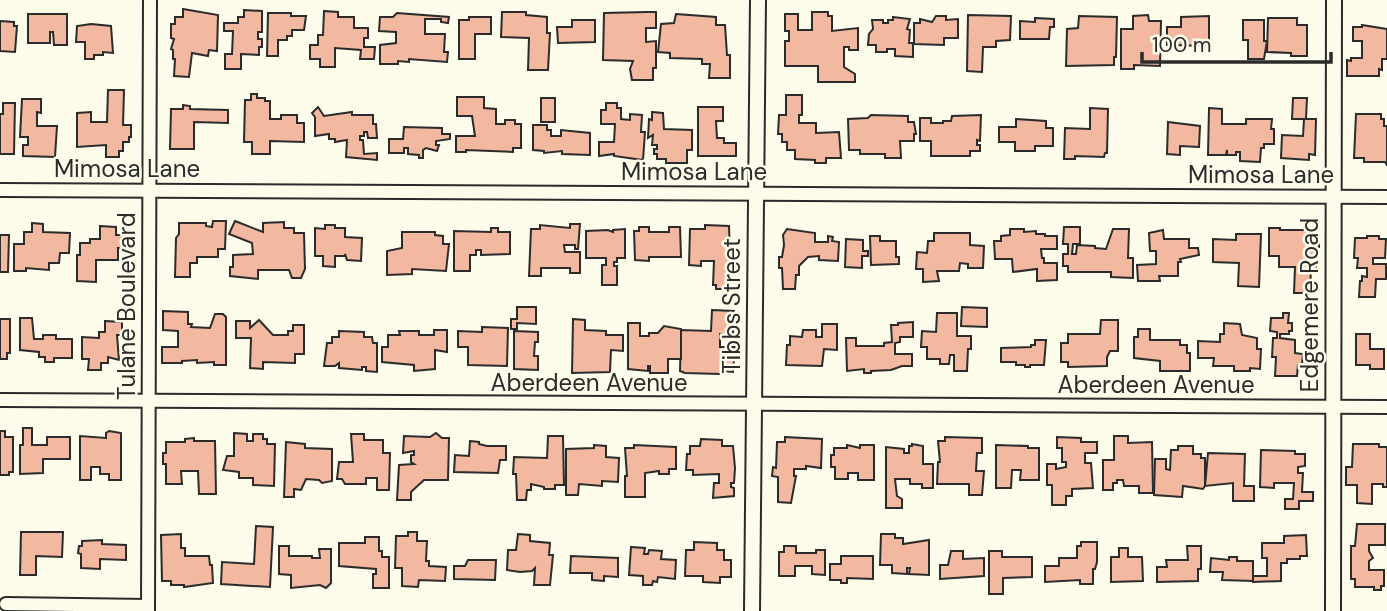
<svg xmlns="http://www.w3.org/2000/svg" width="1387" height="611" viewBox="0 0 1387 611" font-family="'DM Sans',sans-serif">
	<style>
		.building { fill: #f2b8a0; stroke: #2b2b2b; stroke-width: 2 }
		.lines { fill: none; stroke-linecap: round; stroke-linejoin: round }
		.minor-casing { stroke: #2b2b2b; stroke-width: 16 }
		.tertiary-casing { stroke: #2b2b2b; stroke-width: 18 }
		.minor { stroke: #fdfbea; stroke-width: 12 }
		.tertiary { stroke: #fdfbea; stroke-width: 14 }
		.labels { text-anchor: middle; stroke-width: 5; stroke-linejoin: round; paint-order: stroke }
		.street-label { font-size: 24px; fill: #2b2b2b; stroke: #fdfbea }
	</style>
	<rect width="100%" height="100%" fill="#fdfbea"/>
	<g class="building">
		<polygon points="183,9 218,15 217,51 209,50 208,56 192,53 189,77 174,76 175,59 173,59 173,50 171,49 174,39 171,38 171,24 175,24 175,17 183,17"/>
		<polygon points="244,10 262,11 262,32 258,32 258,39 262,39 262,47 259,47 259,55 241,54 241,69 225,69 225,54 232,54 233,31 224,31 224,23 238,23 238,17 244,17"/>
		<polygon points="324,11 338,12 338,17 354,17 354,28 368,28 368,38 364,38 364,47 375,47 374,59 360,59 361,50 335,48 335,67 320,67 320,59 310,59 310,45 318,45 318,35 323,35"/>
		<polygon points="502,12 526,12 526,15 547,17 547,33 550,33 548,70 528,70 529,38 501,37"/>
		<polygon points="647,12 656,12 656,28 646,28 646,42 656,41 656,68 653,68 653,80 632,80 630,69 633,61 603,60 604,13"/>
		<polygon points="812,12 828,12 828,16 832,16 832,31 858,28 858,50 849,50 849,47 844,47 844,67 855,74 855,82 818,82 818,66 785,66 785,41 789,41 789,31 785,31 785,14 798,14 798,30 812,30"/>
		<polygon points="268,13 291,13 291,16 306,16 304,30 292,30 292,36 287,36 287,40 278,40 278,56 267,56"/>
		<polygon points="397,13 449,17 448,23 441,22 441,19 425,19 425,34 445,34 444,52 448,52 447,62 409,59 409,62 398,61 398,64 380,64 380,45 396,43 396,32 379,31 380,17 393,17"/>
		<polygon points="28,14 67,14 67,45 54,45 53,32 50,32 50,43 28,43"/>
		<polygon points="676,14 716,17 716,25 725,25 727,55 730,55 730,78 709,78 710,64 702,64 702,59 670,58 670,53 658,52 661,24 674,23"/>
		<polygon points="968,15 1011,16 1010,40 996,41 996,47 983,47 982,72 967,71"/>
		<polygon points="1148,15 1149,21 1161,21 1160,66 1134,65 1134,69 1121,69 1121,29 1133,29 1133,16"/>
		<polygon points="936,16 946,16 946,20 958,19 958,38 944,38 944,45 914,44 914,23 920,23 920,19 932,22"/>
		<polygon points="1079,16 1117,17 1116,57 1114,57 1114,65 1066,66 1067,29 1078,28"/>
		<polygon points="1209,16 1209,46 1167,45 1167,27 1181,27 1181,17"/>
		<polygon points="469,17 491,17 491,34 475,34 475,59 459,59 459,20 469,20"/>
		<polygon points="893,17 910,19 907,29 910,30 909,43 913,43 913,57 895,56 895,49 887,49 887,52 876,52 876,45 868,45 869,34 873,29 872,20 883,20 883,23 888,23 888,20 893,20"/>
		<polygon points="1035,18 1054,19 1054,27 1050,27 1049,39 1020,39 1020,21 1035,22"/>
		<polygon points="1268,18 1297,18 1297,25 1307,25 1307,56 1291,56 1291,53 1267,52"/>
		<polygon points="572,20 595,20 595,42 558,43 557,27 572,27"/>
		<polygon points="1243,20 1264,20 1264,41 1267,41 1264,59 1248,59 1248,40 1243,40"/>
		<polygon points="0,21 14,22 14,26 17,26 15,52 0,51"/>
		<polygon points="91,24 111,26 113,53 103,52 103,55 94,55 94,59 85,59 85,42 76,42 77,26"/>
		<polygon points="1362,25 1387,29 1387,59 1382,59 1382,70 1379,69 1379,76 1347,76 1347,60 1351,61 1351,58 1362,58 1362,41 1353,41 1353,27 1362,27"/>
		<polygon points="108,90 124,90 123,125 131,125 131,137 129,137 129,142 123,142 123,151 119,151 119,157 106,157 106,145 77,147 77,113 91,112 91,122 107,122"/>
		<polygon points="251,94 257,94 257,98 265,98 265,101 270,101 270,119 281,119 281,115 297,115 297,123 304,123 304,142 270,141 270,154 252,154 252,142 244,142 245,100 251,100"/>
		<polygon points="786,95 802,95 802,115 799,115 799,123 816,123 816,133 839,132 841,158 826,158 826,163 815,163 815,160 795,159 795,150 787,150 787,142 782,142 782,134 778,134 779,115 786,115"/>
		<polygon points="457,97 484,97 484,108 496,109 496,124 505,124 505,120 515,120 515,124 521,124 521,148 513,148 513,152 466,150 466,152 456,152 456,136 475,136 472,116 457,116"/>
		<rect x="541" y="98" width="14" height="24"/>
		<polygon points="1293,98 1307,98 1306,119 1316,119 1315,155 1309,154 1309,160 1281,158 1282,135 1303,136 1304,119 1292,119"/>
		<polygon points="22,99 41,99 41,113 37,112 37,126 57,126 55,157 23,156 23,145 28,145 28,137 20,137"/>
		<polygon points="3,103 15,103 14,154 0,154 0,114 3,114"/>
		<polygon points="606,103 617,103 617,108 621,108 621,119 630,120 630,114 642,115 641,132 645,132 643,160 614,156 614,154 599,156 599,142 614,142 615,124 601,124 601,110 606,110"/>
		<polygon points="183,105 190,106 190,109 228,110 228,123 194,122 194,149 170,149 171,109 183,109"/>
		<polygon points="318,107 324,116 352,112 352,115 373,115 373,124 376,124 377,138 368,138 367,132 364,132 364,136 360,136 360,140 363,140 364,154 377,153 377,160 346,157 347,140 335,142 335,139 329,139 329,134 315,136 315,117 312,113"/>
		<polygon points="698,107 723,107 723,121 716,121 717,138 724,138 724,143 736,143 736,156 698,156"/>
		<polygon points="1090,108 1108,109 1107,153 1105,153 1104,157 1075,156 1075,159 1064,159 1065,128 1090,129"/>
		<polygon points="1209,108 1222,109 1222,124 1246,124 1246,119 1272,119 1271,129 1274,129 1274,144 1264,144 1264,148 1261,148 1260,162 1240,161 1240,152 1236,152 1236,155 1227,155 1227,150 1226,155 1208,155"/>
		<polygon points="652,112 663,113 664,129 692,130 692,150 687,150 687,163 666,163 666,159 657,159 657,154 654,154 654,149 657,149 657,145 652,145 653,135 648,138 649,119 652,120"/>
		<polygon points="1356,114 1381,114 1381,119 1384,119 1384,126 1387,126 1387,165 1385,162 1364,162 1364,158 1354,158"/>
		<polygon points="871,115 908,116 908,122 914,122 916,134 914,134 914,141 900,141 901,158 885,158 885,154 860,154 860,150 849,150 848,119 868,118"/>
		<polygon points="981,115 980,141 977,140 977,145 980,145 980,151 970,151 970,156 931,156 931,141 920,141 920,118 931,118 931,123 943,123 943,121 951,121 952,116"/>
		<polygon points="1016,119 1046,121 1046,128 1053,128 1053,146 1035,146 1035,151 1015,151 1015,142 999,142 999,127 1016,127"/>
		<polygon points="1168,122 1200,126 1199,147 1180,146 1180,155 1167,154"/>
		<polygon points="533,125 547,125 547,130 551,130 551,136 561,136 561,130 590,133 590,155 562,154 562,151 544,153 544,151 533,150"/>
		<polygon points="404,127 442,128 442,134 450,134 450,139 436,141 436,145 439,145 437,151 426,148 423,150 423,158 419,158 419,155 408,154 408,148 404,148 404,153 389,153 389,139 403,139"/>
		<polygon points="213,221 226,221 225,249 218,249 218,257 197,257 197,263 190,263 190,277 175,277 176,238 179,234 179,223 206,223 206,226 212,227"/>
		<polygon points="235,221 263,232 263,223 284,222 284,228 294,228 294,233 304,233 305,269 301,278 292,278 289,270 258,270 258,279 230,276 230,267 233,267 233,255 253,254 252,243 229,234"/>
		<polygon points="32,223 43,224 43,232 70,233 69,253 60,253 59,263 49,263 49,270 26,268 26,271 14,271 14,244 24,244 24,232 32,232"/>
		<polygon points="570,224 580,224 578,249 575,249 575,245 564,245 565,252 580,252 580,273 570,273 570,268 541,268 541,276 529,276 531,229 540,229 540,225 570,228"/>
		<polygon points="325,225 335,225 335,228 345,228 345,237 362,238 361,261 347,260 345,254 345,256 335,256 335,267 323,266 323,256 315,256 315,228 325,229"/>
		<polygon points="705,225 729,226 730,254 736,254 735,263 734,267 730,267 730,286 724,286 724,289 716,289 716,285 713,285 714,261 701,261 701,266 689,265 690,229 705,229"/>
		<polygon points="100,226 116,227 116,235 128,235 128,248 118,248 118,260 96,260 96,282 77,281 77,255 80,255 80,243 90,243 90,239 100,239"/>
		<polygon points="639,227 649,227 649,232 669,232 669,227 680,227 681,257 649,257 649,261 635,260 634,231 639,231"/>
		<polygon points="1064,227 1080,227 1080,244 1073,244 1072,254 1076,254 1077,245 1095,246 1095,248 1106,249 1113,229 1129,229 1128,258 1133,258 1133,278 1111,277 1111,272 1068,272 1068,266 1063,266 1063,254 1068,254 1068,244 1063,244"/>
		<polygon points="491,228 498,228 498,232 510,232 510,254 481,255 481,250 476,250 476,255 470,255 470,271 454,271 454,231 491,232"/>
		<polygon points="1269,228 1280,228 1280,230 1307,230 1307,235 1313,235 1313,243 1319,243 1319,247 1316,247 1316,268 1311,268 1310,293 1294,293 1295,267 1279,267 1279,256 1269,256"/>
		<polygon points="625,229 625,258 617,258 617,262 614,262 614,266 617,266 617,285 602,285 602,265 606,265 606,258 586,258 586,231 608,230 613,232 613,230"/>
		<polygon points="787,229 815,233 815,242 828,242 828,236 833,237 832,241 839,242 838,261 819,260 819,256 808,257 799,266 799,275 796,275 795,289 783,289 782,268 779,268 779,257 782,257 784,245 783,235"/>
		<polygon points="1010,229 1024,229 1024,232 1036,231 1036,234 1045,234 1045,236 1057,236 1057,249 1041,249 1042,258 1044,258 1044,263 1057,263 1057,280 1037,281 1037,269 1013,272 1012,259 995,259 994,241 1001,241 1001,236 1010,235"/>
		<polygon points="1163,230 1164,239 1189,239 1189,248 1198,248 1199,255 1180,259 1181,262 1178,262 1178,276 1159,276 1160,281 1138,281 1137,265 1156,264 1156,251 1150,251 1149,233"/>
		<polygon points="402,232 435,232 435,235 443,236 443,244 449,244 446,271 412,269 412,274 387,275 387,251 402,248"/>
		<polygon points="934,233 970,233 970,245 984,246 983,268 968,268 968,264 960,263 959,271 937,271 939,281 923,282 923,269 916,269 917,252 927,253 928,241 934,241"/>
		<polygon points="1236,234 1261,234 1259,287 1238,286 1239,263 1213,262 1213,239 1236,240"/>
		<polygon points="0,235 9,235 8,272 0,272"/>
		<polygon points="870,236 880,236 880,241 896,241 896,257 899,257 899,264 871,265"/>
		<polygon points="1367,236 1379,236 1379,239 1386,239 1385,258 1373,258 1373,264 1386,264 1386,279 1376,279 1375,297 1359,297 1360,281 1362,281 1362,276 1367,277 1367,268 1357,268 1358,258 1354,258 1355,238 1367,238"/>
		<polygon points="846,239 863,240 863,251 868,251 868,256 862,256 862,268 845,267"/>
		<polygon points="517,307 536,307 536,324 517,323 517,329 511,329 511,319 517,319"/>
		<polygon points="962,307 987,308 987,327 961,326"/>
		<polygon points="712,310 734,311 733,335 720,334 720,347 735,347 733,372 723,371 720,374 685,373 680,371 681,330 711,331"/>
		<polygon points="163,311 188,312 188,324 192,324 191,327 210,328 215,314 223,314 226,317 226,365 214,365 214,362 197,363 197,360 182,361 182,363 162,363 162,347 178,347 178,331 163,330"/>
		<polygon points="937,313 957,313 957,336 971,336 971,349 968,349 967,371 954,371 954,355 950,355 949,364 940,364 940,359 927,359 927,347 921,347 922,331 936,332"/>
		<polygon points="1283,313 1289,313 1288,323 1292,323 1292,331 1289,331 1289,334 1280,334 1280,338 1295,340 1295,353 1303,354 1302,365 1298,365 1297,376 1275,376 1276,357 1272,357 1273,338 1277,338 1277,332 1270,331 1271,318 1283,318"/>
		<polygon points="20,318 32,318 34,339 43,339 43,335 56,335 56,339 72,339 72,358 54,358 54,362 45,362 45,357 39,357 39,352 20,350"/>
		<polygon points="0,319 10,319 10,353 7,353 7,359 0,359"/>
		<polygon points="573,319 585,320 585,330 606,331 606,335 623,335 623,351 611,350 610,372 572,373"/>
		<polygon points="259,320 273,335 288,335 288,331 293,331 293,325 304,325 304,354 295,354 295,363 263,362 263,369 250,368 251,338 236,338 236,321 250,321 250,328"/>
		<polygon points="1101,320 1118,320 1118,351 1110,351 1107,357 1107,366 1068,367 1068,362 1061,362 1061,343 1068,343 1068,334 1100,334"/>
		<polygon points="105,321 122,322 122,335 117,335 119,360 108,357 108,363 101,363 101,370 88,370 89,359 82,359 82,337 99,338 99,332 105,332"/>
		<polygon points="913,322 913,337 900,337 900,342 895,343 895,354 912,354 912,366 902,366 891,370 871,371 871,373 864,373 864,369 847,371 846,338 856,338 856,346 884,346 884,343 892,342 891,325 898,325 898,323"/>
		<polygon points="628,323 640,323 640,336 649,336 649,333 658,333 664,326 681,329 681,359 668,359 668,373 650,373 650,366 648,366 648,371 628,369"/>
		<polygon points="1224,323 1240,324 1242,335 1257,338 1257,349 1261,349 1260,369 1250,368 1250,371 1234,371 1234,366 1213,366 1214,358 1198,358 1198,341 1220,342 1220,334 1224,334"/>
		<polygon points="822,324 837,324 837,350 824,349 822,366 786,365 787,345 790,345 790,336 802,337 803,330 816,330 816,337 822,337"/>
		<polygon points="482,327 508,328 507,366 468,365 468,347 458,347 458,331 482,332"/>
		<polygon points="1138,329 1150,329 1150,340 1180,340 1180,345 1187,345 1187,353 1190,353 1190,371 1160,371 1160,361 1134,358 1134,337 1138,337"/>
		<polygon points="434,330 447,330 447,352 435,350 435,369 414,371 414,365 382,362 382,347 388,347 388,335 400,335 399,331 419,331 419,335 434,335"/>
		<polygon points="339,331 364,332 364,337 372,337 373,343 377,343 377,372 366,371 366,367 362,367 362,370 339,368 339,363 335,366 324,366 327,343 332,343 332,337 339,337"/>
		<polygon points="514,331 538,332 538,342 535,342 534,356 538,356 538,370 514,369"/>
		<polygon points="1356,334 1370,334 1370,349 1384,349 1384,369 1370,369 1370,365 1356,365"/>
		<polygon points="1035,340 1046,340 1044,365 1030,365 1030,367 1025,367 1025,365 1016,365 1016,362 1001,362 1001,348 1031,347 1031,345 1035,345"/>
		<polygon points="23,428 32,428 32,445 47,445 47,437 70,437 70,459 43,459 43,473 20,474 20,445 23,445"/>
		<polygon points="0,431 5,431 5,437 13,437 13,472 9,472 9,475 0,475"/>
		<polygon points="109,431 121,433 121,480 109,480 109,474 100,474 100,467 91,467 91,480 80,480 80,436 106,438 106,433"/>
		<polygon points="234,433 247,434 247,441 253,441 253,434 263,434 263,439 267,439 267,444 275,444 274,486 253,485 253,478 239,478 239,472 223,470 227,456 234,456"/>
		<polygon points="436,433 442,438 449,438 448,480 424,480 411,492 411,500 397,500 399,465 414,464 411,462 411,455 414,455 414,451 403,453 404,436 430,437"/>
		<polygon points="351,434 364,434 364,440 383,440 383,453 390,453 389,490 377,490 377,478 366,478 366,484 345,484 342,479 337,479 339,462 353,462"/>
		<polygon points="548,436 563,436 564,485 555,485 555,489 544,489 544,487 531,484 531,490 527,490 526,500 517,500 516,474 513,474 514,457 547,458"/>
		<polygon points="1114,436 1128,436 1128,443 1152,442 1153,493 1139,493 1139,486 1124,486 1123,480 1117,480 1117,483 1113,483 1113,490 1103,490 1103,460 1114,460"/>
		<polygon points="785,437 822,439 821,468 806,466 806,469 794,469 794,476 796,476 791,503 778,502 778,477 772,476 773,467 776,468 777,442 785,442"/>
		<polygon points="945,437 982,438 982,453 977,453 976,471 984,471 982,495 969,495 969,484 937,484 938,462 940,462 938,441 945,441"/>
		<polygon points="1057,437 1081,438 1081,442 1097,442 1097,453 1085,453 1085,463 1091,463 1093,488 1072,489 1072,496 1066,496 1066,505 1052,505 1052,485 1047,485 1047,464 1056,464 1056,469 1066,467 1066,462 1062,462 1062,448 1057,448"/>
		<polygon points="194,438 194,441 215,441 216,494 199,494 198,471 181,471 182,484 166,484 166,464 163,464 163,453 166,453 166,442 185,442 185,439"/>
		<polygon points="701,439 722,440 722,446 733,446 735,468 734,483 731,483 731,487 734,488 734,496 713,498 714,483 719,483 719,474 693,475 693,470 686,470 687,454 690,454 690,446 700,446"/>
		<polygon points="470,441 479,442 479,444 487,446 506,446 506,460 500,460 498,473 454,472 455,455 469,456"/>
		<polygon points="286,442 305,444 305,448 332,449 332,481 322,483 319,480 306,479 301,490 294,489 294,497 284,497"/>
		<polygon points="912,444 923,446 923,464 933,464 933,488 922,488 922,484 910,484 910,479 895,479 897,496 902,499 902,508 886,508 886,447 904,449 904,453 909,453 909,446 912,446"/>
		<polygon points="1353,444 1379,444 1379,447 1387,447 1387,487 1383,487 1383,484 1372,484 1372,504 1357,503 1357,485 1346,485 1346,467 1352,467"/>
		<polygon points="594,445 606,446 606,457 619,458 618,482 602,481 602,486 579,484 578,495 566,495 566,449 594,448"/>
		<polygon points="634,445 676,447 676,469 669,469 669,474 659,474 659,471 645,473 645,497 625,497 625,476 627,476 625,448 634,448"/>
		<polygon points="847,445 860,448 860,445 874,445 874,480 858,480 858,473 848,473 848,479 835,479 835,467 831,467 831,455 834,455 834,448 847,448"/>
		<polygon points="996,445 1028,446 1028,448 1039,448 1039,480 1020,480 1021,470 1012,470 1011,488 996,488"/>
		<polygon points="1178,446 1193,446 1193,454 1201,454 1201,458 1205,458 1205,486 1203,489 1183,486 1182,497 1154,495 1155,459 1166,459 1166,469 1170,470 1171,450 1178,450"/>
		<polygon points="1261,450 1295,451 1295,454 1305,454 1305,466 1298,467 1298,473 1303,473 1302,492 1313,492 1313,501 1299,501 1299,509 1285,509 1285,499 1293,499 1294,483 1274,483 1274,488 1260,487"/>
		<polygon points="1208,453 1245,454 1244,486 1254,486 1254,501 1233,501 1233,483 1205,486"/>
		<polygon points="1357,524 1385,524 1385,545 1369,545 1369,551 1373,558 1369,561 1369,570 1384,570 1384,586 1381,586 1381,590 1374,590 1374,587 1355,587 1355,579 1351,579 1351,546 1355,546"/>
		<polygon points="256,526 273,527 270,587 221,584 222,562 254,564"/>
		<polygon points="21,532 63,532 62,557 36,556 36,575 20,575"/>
		<polygon points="408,532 417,532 417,541 427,541 426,561 429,561 429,566 446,567 445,581 419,580 418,587 402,586 402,568 395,568 396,536 408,536"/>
		<polygon points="181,534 181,548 185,548 185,556 209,556 210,565 212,565 213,583 184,587 184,585 171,585 171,581 162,581 161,535"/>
		<polygon points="518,534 530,535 530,541 550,543 549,555 553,555 550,585 534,585 535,568 532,571 520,572 507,570 508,550 516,550"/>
		<polygon points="881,534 895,534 895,538 903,538 903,544 929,540 929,575 909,574 910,568 907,568 907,574 892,573 892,565 880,565"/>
		<polygon points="1306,535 1307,556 1300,556 1300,559 1287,559 1287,563 1281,563 1281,581 1253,582 1253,576 1267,576 1267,558 1262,558 1262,543 1284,543 1284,536"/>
		<polygon points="365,537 379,537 379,551 382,551 382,557 389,557 389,588 373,588 373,574 376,574 376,569 339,566 339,543 365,543"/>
		<polygon points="102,540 102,544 126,545 126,560 100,559 100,569 81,568 81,554 78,553 79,546 82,546 82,541"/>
		<polygon points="694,542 717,543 717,550 724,550 724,560 731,560 731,577 720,577 720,583 703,582 703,576 685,576 686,550 694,550"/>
		<polygon points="1081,542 1097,542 1097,562 1095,569 1093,569 1093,584 1080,584 1080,580 1045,582 1045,566 1059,566 1059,558 1077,558 1077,546 1081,546"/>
		<polygon points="279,546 289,546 289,556 312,556 312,558 320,558 319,549 331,549 331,583 326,588 320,585 291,588 291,575 279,574"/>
		<polygon points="784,546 796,546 796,553 816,553 816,550 825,550 825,575 812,574 812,566 795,566 795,576 779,576 779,552 784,552"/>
		<polygon points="1187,546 1201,546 1201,569 1198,569 1198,581 1157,582 1157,567 1167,567 1166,560 1188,560"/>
		<polygon points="631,547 645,548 644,554 648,554 649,550 662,551 661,559 676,560 675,579 658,577 657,582 653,581 652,585 643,585 643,576 629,575"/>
		<polygon points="1119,548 1128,548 1128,557 1142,557 1143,581 1111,582 1111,557 1119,557"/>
		<polygon points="951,551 963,551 963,559 984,558 984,576 940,579 940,565 948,565"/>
		<polygon points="989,551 1002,551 1002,557 1032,557 1032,577 1003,578 1003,594 989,594"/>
		<polygon points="571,556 618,558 618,577 604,576 604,581 592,580 592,573 570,573"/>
		<polygon points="841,556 873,556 873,579 847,578 847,583 841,583 841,580 830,580 830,564 841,564"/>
		<polygon points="1229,557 1237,557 1237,561 1253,561 1253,581 1222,580 1223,572 1210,572 1211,558 1229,560"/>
		<polygon points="468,560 496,560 495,580 454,579 454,566 465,566"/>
	</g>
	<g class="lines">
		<g class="minor-casing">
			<g id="minor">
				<polyline points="0,190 1387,197"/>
				<polyline points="0,400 1387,407"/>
				<polyline points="6,604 148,606"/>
				<polyline points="148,611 150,0"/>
			</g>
		</g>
		<g class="tertiary-casing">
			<g id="tertiary">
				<polyline points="752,611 758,0"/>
				<polyline points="1333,611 1334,0"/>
			</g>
		</g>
		<use href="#minor" class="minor"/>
		<use href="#tertiary" class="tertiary"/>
	</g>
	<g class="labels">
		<g class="street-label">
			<text x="127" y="177">Mimosa Lane</text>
			<text x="694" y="180">Mimosa Lane</text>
			<text x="1261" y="183">Mimosa Lane</text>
			<text transform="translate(1310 305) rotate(-90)" y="8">Edgemere Road</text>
			<text transform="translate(127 306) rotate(-90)" y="8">Tulane Boulevard</text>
			<text transform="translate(732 306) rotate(-90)" y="8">Tibbs Street</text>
			<text x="589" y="391">Aberdeen Avenue</text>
			<text x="1156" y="393">Aberdeen Avenue</text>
		</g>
	</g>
	<path d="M1142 52v10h189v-10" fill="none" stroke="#2b2b2b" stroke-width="3.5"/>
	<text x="1152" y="52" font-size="21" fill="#2b2b2b" stroke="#fdfbea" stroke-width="5" paint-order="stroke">100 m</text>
</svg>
